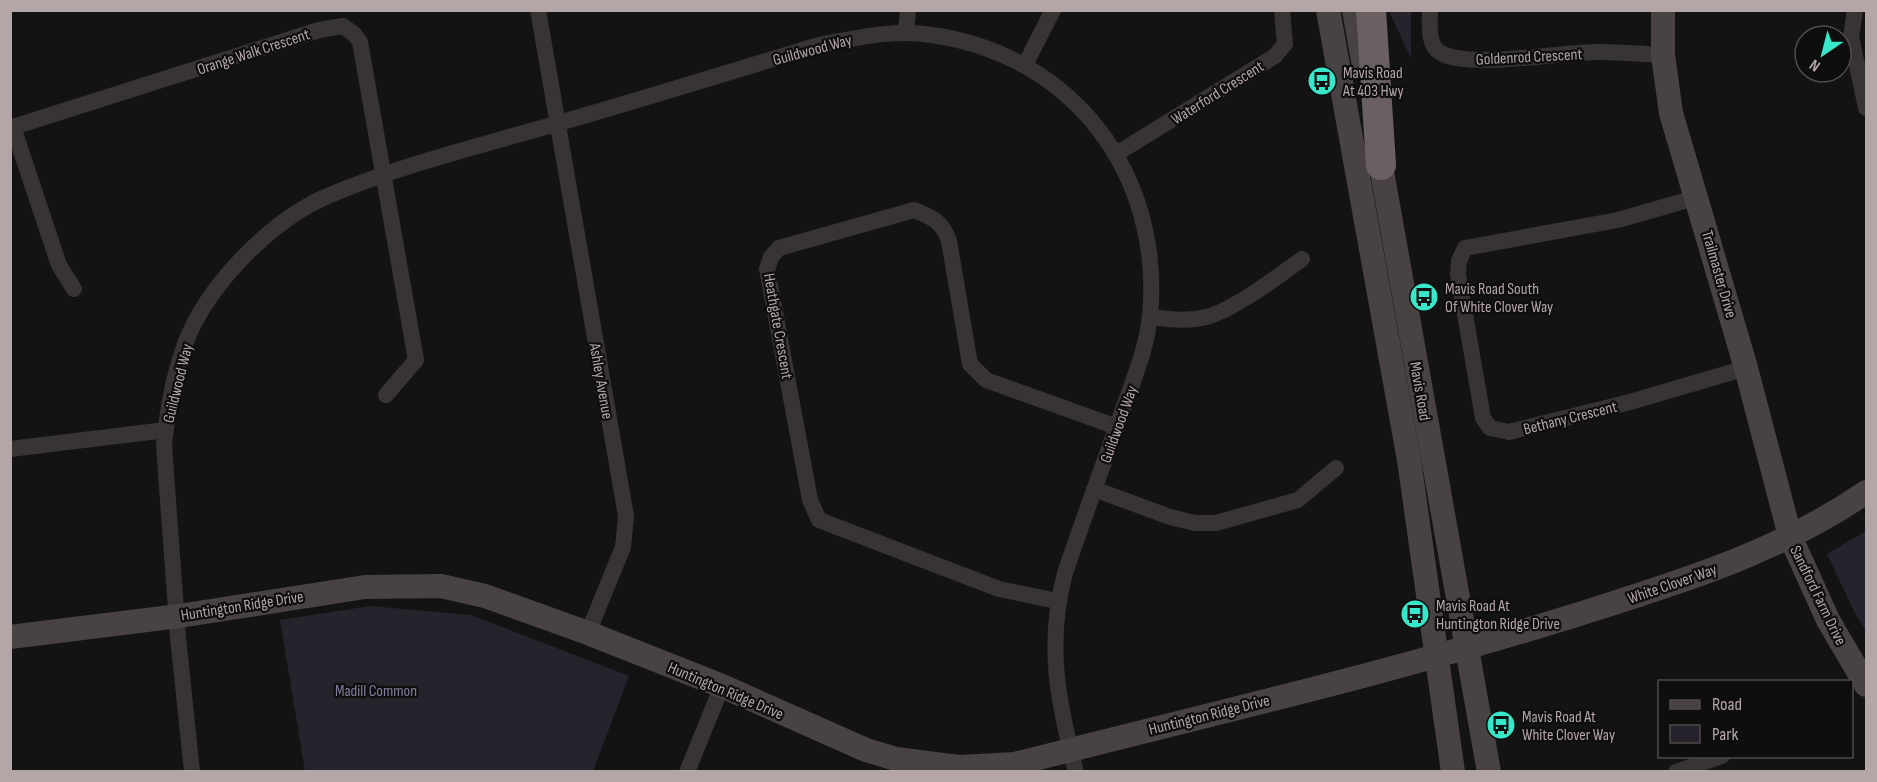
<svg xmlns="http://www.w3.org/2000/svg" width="1877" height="782" viewBox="0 0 1877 782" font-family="'Sofia Sans Condensed',sans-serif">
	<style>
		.green { fill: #26232c }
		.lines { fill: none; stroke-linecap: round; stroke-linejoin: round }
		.street { stroke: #393434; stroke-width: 16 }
		.secondary { stroke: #494243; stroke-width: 24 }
		.highway { stroke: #6a6061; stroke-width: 30 }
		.labels { text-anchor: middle; stroke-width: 4.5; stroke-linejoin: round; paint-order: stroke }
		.street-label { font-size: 16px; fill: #b4a5a7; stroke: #0f0e0e }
		.poi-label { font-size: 16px; fill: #b4a5a7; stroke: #0f0e0e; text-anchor: start }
		.park-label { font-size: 16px; fill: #857d9e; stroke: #0f0e0e }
	</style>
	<rect width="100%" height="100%" fill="#141313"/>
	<g class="green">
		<polygon points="1390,11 1411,11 1411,59 1390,13"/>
		<polygon points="1866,531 1866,631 1855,613 1827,554"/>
		<polygon points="370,606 471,615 629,676 593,771 305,771 280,620"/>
	</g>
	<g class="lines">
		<g class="street">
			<polyline points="538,10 626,516 623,547 588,633"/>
			<path d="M1430,10c0,14 -3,36 11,43 28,16 121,-1 157,-1 22,0 44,2 65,3"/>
			<polyline points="1855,10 1851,37 1866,108"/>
			<polyline points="906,33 908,10"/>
			<polyline points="1025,65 1053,10"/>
			<polyline points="13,127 59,265 74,289"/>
			<polyline points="10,128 319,30 343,26 354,34 360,42 416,360 386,395"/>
			<polyline points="1116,154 1275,56 1285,44 1282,10"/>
			<polyline points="1698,197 1618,220 1465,248 1459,261 1458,274 1483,418 1490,428 1509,432 1630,402 1746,368"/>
			<path d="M1150,317c19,2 37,5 56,0 26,-6 74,-42 96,-58"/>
			<polyline points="10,449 166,430"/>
			<polyline points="1094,489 1170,517 1195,523 1216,523 1298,500 1336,468"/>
			<path d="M1057,601l-58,-12 -180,-69 -9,-20 -43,-231 4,-12 8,-9 135,-38c18,7 29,12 35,31l21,123 16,16 131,47"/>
			<path d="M192,772l-14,-135 -14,-191c3,-34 9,-69 21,-102 22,-59 87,-125 145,-149 74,-31 153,-50 229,-72 87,-25 174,-52 260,-78 37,-7 75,-16 113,-10 141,20 231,139 218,280 -3,34 -18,68 -29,100 -19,53 -38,105 -56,158 -19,72 -7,129 11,199"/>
			<polyline points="687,772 722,686"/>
			<polyline points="1676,772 1722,756"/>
		</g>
		<g class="secondary">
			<polyline points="1328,10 1409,460 1453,772"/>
			<polyline points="1354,10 1363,61"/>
			<polyline points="1663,10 1663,55 1671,113 1746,368 1790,536 1828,620 1866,685"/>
			<polyline points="1378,149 1489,772"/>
			<path d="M10,637l169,-21 186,-29 76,-1 44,10 103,37 134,53 144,64 30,9 63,8 56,-3c187,-48 376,-91 561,-149 101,-32 202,-62 290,-123"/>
		</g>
		<polyline class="highway" points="1371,10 1381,165"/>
	</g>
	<defs>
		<g id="bus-disc" transform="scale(1.5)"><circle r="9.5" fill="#38e7ca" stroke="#0f0e0e"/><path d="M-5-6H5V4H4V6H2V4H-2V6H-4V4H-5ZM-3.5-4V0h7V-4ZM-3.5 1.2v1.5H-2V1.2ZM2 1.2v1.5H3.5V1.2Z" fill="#111"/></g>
	</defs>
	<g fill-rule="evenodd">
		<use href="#bus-disc" x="1322" y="81"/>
		<use href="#bus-disc" x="1424" y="297"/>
		<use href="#bus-disc" x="1415" y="614"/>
		<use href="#bus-disc" x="1501" y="725"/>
	</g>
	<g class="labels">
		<g class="street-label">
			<text transform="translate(812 49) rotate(-15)" y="6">Guildwood Way</text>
			<text transform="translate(253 51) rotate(-18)" y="6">Orange Walk Crescent</text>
			<text transform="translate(1529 56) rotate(-3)" y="6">Goldenrod Crescent</text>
			<text transform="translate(1217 92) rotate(-32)" y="6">Waterford Crescent</text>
			<text transform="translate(1720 274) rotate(74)" y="6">Trailmaster Drive</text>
			<text transform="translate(779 326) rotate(80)" y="6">Heathgate Crescent</text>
			<text transform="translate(602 381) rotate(80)" y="6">Ashley Avenue</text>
			<text transform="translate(177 383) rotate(-76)" y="6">Guildwood Way</text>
			<text transform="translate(1421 391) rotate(80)" y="6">Mavis Road</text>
			<text transform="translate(1570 417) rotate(-14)" y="6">Bethany Crescent</text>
			<text transform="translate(1118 424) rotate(-70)" y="6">Guildwood Way</text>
			<text transform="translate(1672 583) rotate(-19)" y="6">White Clover Way</text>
			<text transform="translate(1819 595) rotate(64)" y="6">Sandford Farm Drive</text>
			<text transform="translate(242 605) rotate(-9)" y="6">Huntington Ridge Drive</text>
			<text transform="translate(726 690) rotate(23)" y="6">Huntington Ridge Drive</text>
			<text transform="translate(1209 714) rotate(-14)" y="6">Huntington Ridge Drive</text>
		</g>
		<g class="poi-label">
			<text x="1343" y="78">Mavis Road<tspan x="1343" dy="18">At 403 Hwy</tspan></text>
			<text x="1445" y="294">Mavis Road South<tspan x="1445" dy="18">Of White Clover Way</tspan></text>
			<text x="1436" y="611">Mavis Road At<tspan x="1436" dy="18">Huntington Ridge Drive</tspan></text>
			<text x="1522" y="722">Mavis Road At<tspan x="1522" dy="18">White Clover Way</tspan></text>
		</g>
		<g class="park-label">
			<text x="376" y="696">Madill Common</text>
		</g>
	</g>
	<rect width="1877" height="782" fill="none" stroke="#b4a5a7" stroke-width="24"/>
	<rect x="1658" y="680" width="195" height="78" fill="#0f0e0e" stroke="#514a4b" stroke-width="1.5"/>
	<rect x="1670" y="700" width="30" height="9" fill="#494243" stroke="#514a4b" stroke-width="1.5"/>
	<text x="1712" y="710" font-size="18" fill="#b4a5a7">Road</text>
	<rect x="1670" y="725" width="30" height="18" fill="#26232c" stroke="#514a4b" stroke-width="1.5"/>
	<text x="1712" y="740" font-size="18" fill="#b4a5a7">Park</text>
	<g transform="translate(1823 54) rotate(215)"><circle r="28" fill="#0f0e0e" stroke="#514a4b" stroke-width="1.5"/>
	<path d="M0-4.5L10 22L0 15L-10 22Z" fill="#38e7ca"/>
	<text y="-9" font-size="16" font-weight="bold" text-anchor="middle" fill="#b4a5a7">N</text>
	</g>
</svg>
